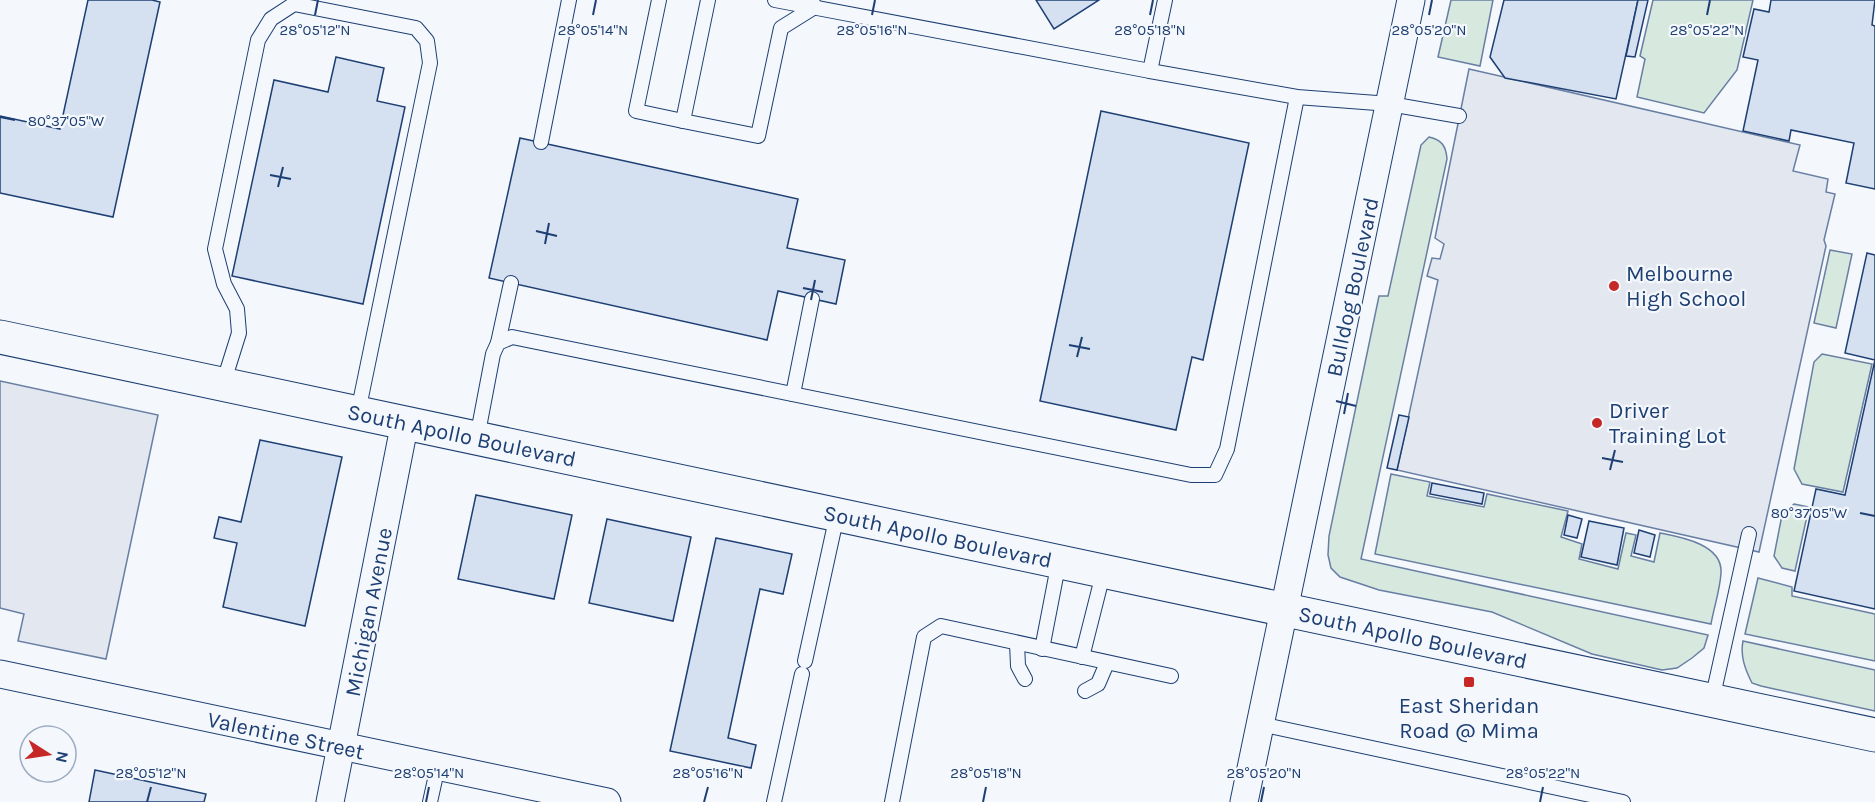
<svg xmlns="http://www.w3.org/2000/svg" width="1875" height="802" viewBox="0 0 1875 802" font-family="Karla,sans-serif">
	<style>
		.green { fill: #d7e8df; stroke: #687fa3; stroke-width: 1.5 }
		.parking { fill: #e3e8f0; stroke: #687fa3; stroke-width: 1.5 }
		.building { fill: #d5e0f0; stroke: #1d3f73; stroke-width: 1.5 }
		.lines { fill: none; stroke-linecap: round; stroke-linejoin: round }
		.lane-casing { stroke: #1d3f73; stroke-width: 16 }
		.street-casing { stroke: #1d3f73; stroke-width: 29 }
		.secondary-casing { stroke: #1d3f73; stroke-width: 35 }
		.lane { stroke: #f4f7fb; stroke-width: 14 }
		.street { stroke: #f4f7fb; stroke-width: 27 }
		.secondary { stroke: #f4f7fb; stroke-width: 33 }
		.ticks { fill: none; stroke: #1d3f73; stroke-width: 2 }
		.poi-dot { fill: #c62828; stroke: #f4f7fb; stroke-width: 2 }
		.labels { text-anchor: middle; stroke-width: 4.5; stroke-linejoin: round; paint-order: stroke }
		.poi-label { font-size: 22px; fill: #1d3f73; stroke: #f4f7fb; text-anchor: start }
		.street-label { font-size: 22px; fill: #1d3f73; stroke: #f4f7fb }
		.ticks-label { font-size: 15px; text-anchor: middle; fill: #1d3f73; stroke: #f4f7fb; stroke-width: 4.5; stroke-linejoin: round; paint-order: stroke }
	</style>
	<rect width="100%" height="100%" fill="#f4f7fb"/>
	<g class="green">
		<polygon points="1451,0 1493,0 1480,66 1438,57"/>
		<polygon points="1653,0 1753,0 1737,70 1704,113 1637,97 1645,59 1640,56"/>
		<path d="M1429,137c13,3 17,9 18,22l-86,400 347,76 -4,13 -12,10 -15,10 -15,2 -70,-16 -100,-42 -113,-22 -39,-13 -9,-9 -3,-13 1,-19 50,-240h9l33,-151z"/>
		<polygon points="1830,250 1852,254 1836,328 1814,323"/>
		<polygon points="1822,354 1872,364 1843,492 1802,484 1794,469 1814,362"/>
		<path d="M1391,474l39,8 -3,14 57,11 3,-13 81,17 -7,26 21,7 -3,15 39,10 8,-36 10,2 -5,21 23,6 6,-29c20,4 63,11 61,40 -1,17 -7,34 -10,51l-336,-70z"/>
		<polygon points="1794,504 1809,507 1795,571 1782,568 1774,556 1782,515"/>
		<polygon points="1758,578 1792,587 1792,596 1875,614 1875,661 1745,634"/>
		<path d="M1743,641l132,29v41l-114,-25 -9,-3c-7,-14 -12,-27 -9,-42z"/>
	</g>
	<g class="parking">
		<polygon points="1469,69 1800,145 1793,171 1828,179 1826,192 1835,194 1824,240 1826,246 1759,552 1397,470 1438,280 1427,276 1432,258 1440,259 1444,244 1435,238"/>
		<polygon points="0,381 158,415 106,659 18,641 24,614 0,608"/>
	</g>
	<g class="building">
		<polygon points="88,0 152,0 160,2 113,217 0,193 0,116 60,129"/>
		<polygon points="1036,0 1099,0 1054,29"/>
		<polygon points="1504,0 1638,0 1616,99 1505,78 1490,57"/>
		<polygon points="1638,0 1648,0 1635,57 1626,56"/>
		<polygon points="1771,0 1875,0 1872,25 1875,26 1875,189 1846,183 1854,143 1791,130 1789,141 1743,131 1758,60 1743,57 1754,9 1769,12"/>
		<polygon points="336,57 384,68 377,101 405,107 363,304 232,276 274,80 328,92"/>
		<polygon points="1101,111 1249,143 1203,360 1192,357 1176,430 1040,401"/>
		<polygon points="520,138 798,199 787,248 845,260 836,304 778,291 767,340 489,278"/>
		<polygon points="1867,253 1875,255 1875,609 1794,591 1816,489 1845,495 1875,360 1845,353"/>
		<polygon points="1399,415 1409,417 1397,470 1387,468"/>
		<polygon points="260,440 342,457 305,626 223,607 237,543 214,538 219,517 241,522"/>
		<polygon points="1432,483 1484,493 1482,504 1430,494"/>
		<polygon points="476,495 572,515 554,599 458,579"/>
		<polygon points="1568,515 1582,519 1577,538 1564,535"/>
		<polygon points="607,519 691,537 673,621 589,603"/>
		<polygon points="1589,521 1624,528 1617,565 1581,557"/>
		<polygon points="1639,530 1655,535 1650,557 1634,553"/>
		<polygon points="716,538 792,554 783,594 760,589 728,738 756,745 751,768 670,751"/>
		<polygon points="95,770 206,794 204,802 89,802"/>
	</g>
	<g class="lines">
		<g class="lane-casing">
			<g id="lane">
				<polyline points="659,0 636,111 683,121"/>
				<polyline points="708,0 683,121 758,136 781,28 813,8 814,5"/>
				<polyline points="775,0 1150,71"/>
				<polyline points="1165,0 1150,71 1297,97 1390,104 1459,116"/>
				<polyline points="541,142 569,0"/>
				<polyline points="498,343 511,283"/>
				<polyline points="223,384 239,333 237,309 224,284 215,249 258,40 271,19 294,4 416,28 427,41 430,63 358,412"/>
				<polyline points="793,394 812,299"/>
				<polyline points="477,438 493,354 498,343 512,337 1191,475 1215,475 1227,449 1297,97"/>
				<polyline points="1017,643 1018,666 1025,679"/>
				<polyline points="1042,649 1059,561"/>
				<polyline points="1082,657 1104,570"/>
				<polyline points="805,661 837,515"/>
				<polyline points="1085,691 1098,684 1107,663"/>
				<polyline points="1712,700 1749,534"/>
				<polyline points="1260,724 1623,802"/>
				<polyline points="430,802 438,766"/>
				<polyline points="774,802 802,674"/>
				<polyline points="892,802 924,637 941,626 1171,676"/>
			</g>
		</g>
		<g class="street-casing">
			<g id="street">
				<polyline points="0,674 607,802"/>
				<polyline points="330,802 405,422"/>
				<polyline points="1244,802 1411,0"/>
			</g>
		</g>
		<g class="secondary-casing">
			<polyline id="secondary" points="0,337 1875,735"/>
		</g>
		<use href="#lane" class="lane"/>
		<use href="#street" class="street"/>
		<use href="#secondary" class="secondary"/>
	</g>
	<path class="ticks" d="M315,15l3,-15M593,15l3,-15M872,15l3,-15M1150,15l3,-15M1429,15l3,-15M1707,15l3,-15M0,117l15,3M270,175l21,4M278,187l5,-20M536,231l21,5M545,244l4,-21M803,288l20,4M811,300l4,-20M1069,345l21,4M1077,357l5,-20M1336,401l20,5M1344,414l4,-21M1602,458l21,4M1610,470l5,-20M1860,513l15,3M147,802l4,-15M426,802l3,-15M704,802l4,-15M983,802l3,-15M1261,802l3,-15M1540,802l3,-15"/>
	<g class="poi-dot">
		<circle cx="1614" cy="286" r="6"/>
		<circle cx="1597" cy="423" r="6"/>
		<rect x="1463" y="676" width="12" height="12" rx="3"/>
	</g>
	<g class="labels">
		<g class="poi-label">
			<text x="1626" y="281">Melbourne<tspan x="1626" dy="25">High School</tspan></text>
			<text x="1609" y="418">Driver<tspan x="1609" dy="25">Training Lot</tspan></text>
			<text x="1469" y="713" text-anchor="middle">East Sheridan<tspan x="1469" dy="25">Road @ Mima</tspan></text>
		</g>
		<g class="street-label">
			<text transform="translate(1352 287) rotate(-78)" y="8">Bulldog Boulevard</text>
			<text transform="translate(462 435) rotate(12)" y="8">South Apollo Boulevard</text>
			<text transform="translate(938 536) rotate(12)" y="8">South Apollo Boulevard</text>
			<text transform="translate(368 612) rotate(-79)" y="8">Michigan Avenue</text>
			<text transform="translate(1413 637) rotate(12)" y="8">South Apollo Boulevard</text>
			<text transform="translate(286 735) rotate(12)" y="8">Valentine Street</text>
		</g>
	</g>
	<g class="ticks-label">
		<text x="315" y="35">28°05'12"N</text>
		<text x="593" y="35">28°05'14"N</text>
		<text x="872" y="35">28°05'16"N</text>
		<text x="1150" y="35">28°05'18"N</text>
		<text x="1429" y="35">28°05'20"N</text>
		<text x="1707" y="35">28°05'22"N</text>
		<text x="66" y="126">80°37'05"W</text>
		<text x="1809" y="518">80°37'05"W</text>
		<text x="151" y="778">28°05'12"N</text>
		<text x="429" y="778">28°05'14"N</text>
		<text x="708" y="778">28°05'16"N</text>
		<text x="986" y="778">28°05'18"N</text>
		<text x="1264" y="778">28°05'20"N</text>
		<text x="1543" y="778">28°05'22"N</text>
	</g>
	<g transform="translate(48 754) rotate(102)"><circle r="28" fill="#f4f7fb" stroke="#9eadc5" stroke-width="1.5"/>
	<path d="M0-4.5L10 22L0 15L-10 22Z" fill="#c62828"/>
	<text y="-9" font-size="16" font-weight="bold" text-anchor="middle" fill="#1d3f73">N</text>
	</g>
</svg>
